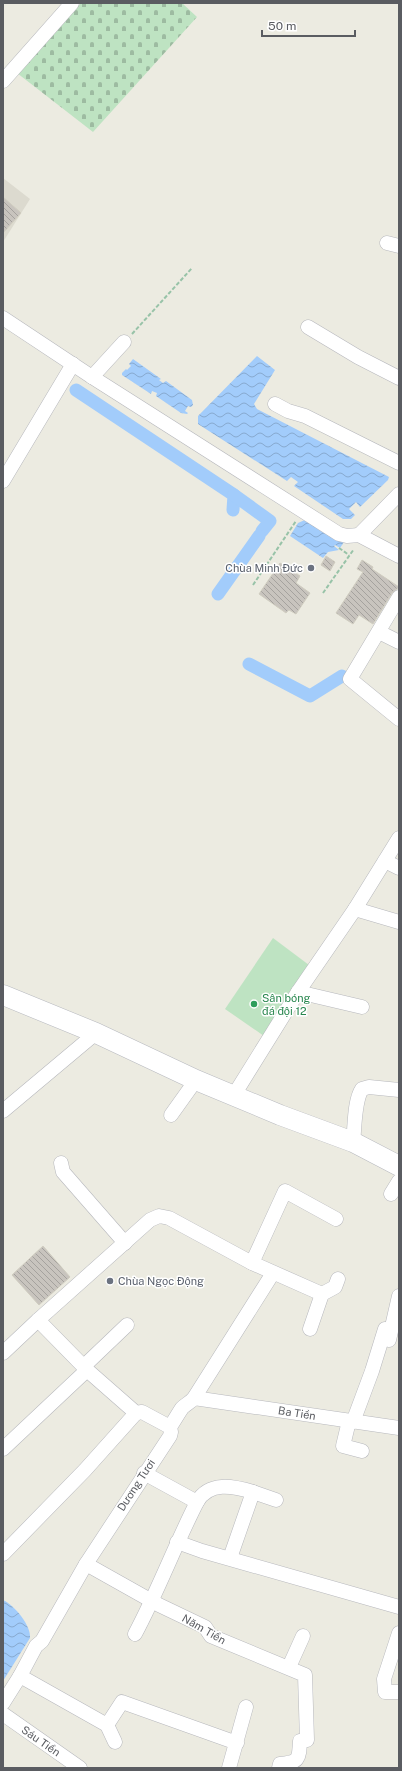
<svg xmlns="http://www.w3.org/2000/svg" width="402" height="1771" viewBox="0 0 402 1771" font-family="'Public Sans',sans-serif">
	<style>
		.education { fill: #dcdacf }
		.cemetery { fill: url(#cemetery-stones) }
		.pitch { fill: #bee3c2 }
		.water { fill: url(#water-waves) }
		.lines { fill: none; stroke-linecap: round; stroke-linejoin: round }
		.canal { stroke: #a2ccfb; stroke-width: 13 }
		.building { fill: url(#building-back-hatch); stroke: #d0cdc0 }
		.street-casing { stroke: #b7b8bd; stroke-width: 15 }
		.secondary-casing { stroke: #b7b9bf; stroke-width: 21 }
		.path { stroke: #98c3a8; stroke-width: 2; stroke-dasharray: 4 2; stroke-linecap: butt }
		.street { stroke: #fff; stroke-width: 14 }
		.secondary { stroke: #fff; stroke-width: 20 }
		.worship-dot { fill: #6b7280; stroke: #fff; stroke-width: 1.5 }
		.leisure-dot { fill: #2e9e5b; stroke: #fff; stroke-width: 1.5 }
		.labels { text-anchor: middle; stroke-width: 3; stroke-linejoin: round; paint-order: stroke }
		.worship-label { font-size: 11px; fill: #5b616d; stroke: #fff; text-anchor: end }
		.leisure-label { font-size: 11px; fill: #27864d; stroke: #fff; text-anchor: start }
		.street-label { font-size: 11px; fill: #5a5c61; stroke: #fff }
	</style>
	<defs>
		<pattern id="cemetery-stones" width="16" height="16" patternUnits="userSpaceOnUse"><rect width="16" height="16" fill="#bee3c2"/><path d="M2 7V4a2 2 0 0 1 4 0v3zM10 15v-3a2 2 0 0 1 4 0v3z" fill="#9dbba1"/></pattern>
		<pattern id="water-waves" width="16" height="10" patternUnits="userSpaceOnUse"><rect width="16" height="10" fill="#a2ccfb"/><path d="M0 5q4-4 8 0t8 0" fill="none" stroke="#87a9cf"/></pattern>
		<pattern id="building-back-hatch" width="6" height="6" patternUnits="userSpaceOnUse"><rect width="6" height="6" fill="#c8c4be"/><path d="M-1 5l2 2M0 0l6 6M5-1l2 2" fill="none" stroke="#a5a29e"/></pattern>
	</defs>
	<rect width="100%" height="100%" fill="#ecebe1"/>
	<polygon class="education" points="3,178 30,199 3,242"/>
	<polygon class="cemetery" points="81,3 182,3 197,17 93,132 17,73"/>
	<polygon class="pitch" points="273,938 309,965 264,1036 225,1009"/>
	<g class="water">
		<polygon points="257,356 275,370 254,404 257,409 389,477 388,480 360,507 356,502 349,509 355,515 351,519 343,519 294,486 298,482 291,477 287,481 198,424 198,416"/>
		<polygon points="133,359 161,379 159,380 163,383 166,381 192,400 193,405 191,407 188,406 185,411 188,413 187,414 181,413 156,396 157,393 152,391 151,394 122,375 122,373 126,369 127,370 131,366 129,364"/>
		<polygon points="307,519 344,542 340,548 335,545 334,546 339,550 328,552 323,558 290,536 298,523"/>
		<path d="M3,1600c11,5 28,25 27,38l-27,43z"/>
	</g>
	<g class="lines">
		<g class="canal">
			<polyline points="76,390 234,495 233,510"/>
			<polyline points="234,495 270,521 262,531"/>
			<polyline points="218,594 259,536"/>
			<polyline points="249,664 310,696 342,676"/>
		</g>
	</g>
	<g class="building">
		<polygon points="3,197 21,213 3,233"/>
		<polygon points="326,556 335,562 330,571 321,565"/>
		<polygon points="362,560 373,567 372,569 399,587 392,593 373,624 359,615 353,624 336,613 363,572 357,569"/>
		<polygon points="280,563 300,576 296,583 310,593 296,614 289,610 286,613 259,594"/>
		<polygon points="43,1246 70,1277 39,1305 12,1275"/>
	</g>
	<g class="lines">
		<g class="street-casing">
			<g id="street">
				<polyline points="3,81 72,3"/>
				<polyline points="387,243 399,246"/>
				<polyline points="3,318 92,377 339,534 347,536 359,535 399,556"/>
				<polyline points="308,327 358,357 399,378"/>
				<polyline points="92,377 124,342"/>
				<polyline points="275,404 288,411 305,416 399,463"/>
				<polyline points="3,481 73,364"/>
				<polyline points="359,535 399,494"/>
				<polyline points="399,597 350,679 399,719"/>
				<polyline points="379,632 399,642"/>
				<polyline points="385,861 399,868"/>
				<polyline points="355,909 399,922"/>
				<polyline points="298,992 362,1007"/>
				<polyline points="234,1095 298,992 355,909 399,838"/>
				<polyline points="3,1111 96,1033"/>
				<polyline points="171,1115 196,1080"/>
				<path d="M353,1142c2,-15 1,-41 9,-53l7,-2 30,3"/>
				<polyline points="61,1163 63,1172 125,1243"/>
				<polyline points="391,1194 399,1181"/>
				<polyline points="252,1263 285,1191 336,1219"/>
				<polyline points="322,1294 335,1287 338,1279"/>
				<polyline points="38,1320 87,1370 136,1413 142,1412 170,1427"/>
				<polyline points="389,1340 399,1296"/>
				<polyline points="3,1353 38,1320 150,1220 159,1216 169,1218 252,1263 322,1294 310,1329"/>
				<polyline points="84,1366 127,1325"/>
				<polyline points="194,1398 399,1428"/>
				<polyline points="349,1421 343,1446 362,1451"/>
				<polyline points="353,1422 372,1371 385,1329"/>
				<polyline points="3,1449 87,1370"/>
				<polyline points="253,1492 276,1500"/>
				<path d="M197,1502c12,-21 36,-16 56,-10l-23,66"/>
				<polyline points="177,1542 202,1551 399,1607"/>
				<polyline points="3,1554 85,1470 136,1413"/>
				<path d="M86,1564l73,41 46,22 6,9 94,39 2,65 -7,1c-1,19 -1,21 -20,23l-1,4"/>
				<polyline points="399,1633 384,1679 385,1692 399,1692"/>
				<path d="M135,1634c23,-43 40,-89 62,-132l-53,-29"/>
				<polyline points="289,1667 303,1636"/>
				<polyline points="20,1676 107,1725 115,1742"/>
				<path d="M3,1703l17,-27 16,-30 6,-5 44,-77 84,-128 1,-4 -1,-5c4,-6 8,-13 12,-19 4,-4 9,-6 12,-10l79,-125"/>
				<polyline points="3,1714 80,1768"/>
				<polyline points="107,1725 122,1702 237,1743"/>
				<polyline points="229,1768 246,1707"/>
			</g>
		</g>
		<g class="secondary-casing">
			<polyline id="secondary" points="3,995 96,1033 196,1080 280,1115 353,1142 399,1166"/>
		</g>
		<g class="path">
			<polyline points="132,334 192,268"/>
			<polyline points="339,548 349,555"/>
			<polyline points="253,585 296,521"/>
			<polyline points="323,593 354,549"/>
		</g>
		<use href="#street" class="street"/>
		<use href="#secondary" class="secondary"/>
	</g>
	<g class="worship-dot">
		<circle cx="311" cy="568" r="4"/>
		<circle cx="110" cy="1281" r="4"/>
	</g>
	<circle class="leisure-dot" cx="254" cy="1004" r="4"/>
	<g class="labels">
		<g class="worship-label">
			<text x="303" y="572">Chùa Minh Đức</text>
			<text x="118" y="1285" text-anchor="start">Chùa Ngọc Động</text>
		</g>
		<g class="leisure-label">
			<text x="262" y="1002">Sân bóng<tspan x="262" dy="13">đá đội 12</tspan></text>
		</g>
		<g class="street-label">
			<text transform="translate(297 1413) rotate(9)" y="4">Ba Tiền</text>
			<text transform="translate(136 1485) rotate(-57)" y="4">Dương Tươi</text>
			<text transform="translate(204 1629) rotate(30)" y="4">Năm Tiền</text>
			<text transform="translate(41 1741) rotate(35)" y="4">Sáu Tiền</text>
		</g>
	</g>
	<rect width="402" height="1771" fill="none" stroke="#5a5c61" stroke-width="8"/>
	<path d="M262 30v6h93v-6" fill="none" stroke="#5a5c61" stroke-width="2"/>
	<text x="268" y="30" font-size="12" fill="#5a5c61" stroke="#ffffff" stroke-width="3" paint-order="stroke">50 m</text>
</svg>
